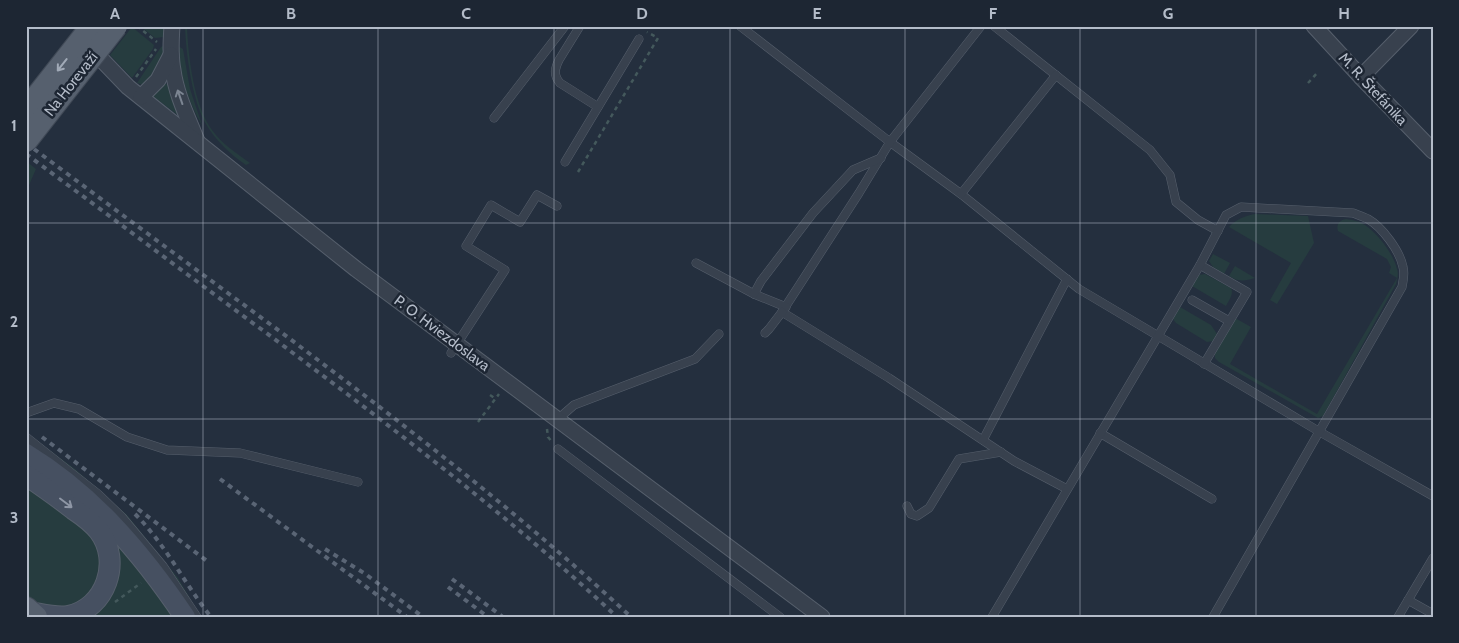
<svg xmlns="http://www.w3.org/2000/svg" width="1459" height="643" viewBox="0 0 1459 643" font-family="Cabin,sans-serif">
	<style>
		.green { fill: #263c3f }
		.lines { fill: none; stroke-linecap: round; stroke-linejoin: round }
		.lane-casing { stroke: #565f6c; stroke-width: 9 }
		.street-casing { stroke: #565f6c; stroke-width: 17 }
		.secondary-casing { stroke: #565f6c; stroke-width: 22 }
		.primary-casing { stroke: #414a57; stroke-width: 24 }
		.path { stroke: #44595c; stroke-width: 2.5; stroke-dasharray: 4 4; stroke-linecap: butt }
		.lane { stroke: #38414e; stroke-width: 8 }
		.street { stroke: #38414e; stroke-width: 15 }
		.secondary { stroke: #465061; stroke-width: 20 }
		.primary { stroke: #56606e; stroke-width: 22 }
		.rail { stroke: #5a6575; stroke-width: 4; stroke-dasharray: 5 5; stroke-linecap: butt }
		.primary-bridge-casing { stroke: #414a57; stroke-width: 24; stroke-linecap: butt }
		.primary-bridge { stroke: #56606e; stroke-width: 22 }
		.oneway { stroke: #a1aab7 }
		.oneway2 { stroke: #7c8592 }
		.oneway3 { stroke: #8e96a5 }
		.grid { fill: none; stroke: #b4bcc9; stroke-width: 1; stroke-opacity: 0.55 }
		.labels { text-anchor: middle; stroke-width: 5; stroke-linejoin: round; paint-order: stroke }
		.street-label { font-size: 15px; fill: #b4bcc9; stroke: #1d2633 }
		.neatline { fill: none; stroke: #b4bcc9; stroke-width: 2 }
		.grid-label { font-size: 16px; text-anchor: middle; font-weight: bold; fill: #b4bcc9 }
	</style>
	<rect width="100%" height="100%" fill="#242f3e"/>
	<g class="green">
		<polygon points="140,26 165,26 164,37 155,38"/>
		<path d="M185,26h2c1,30 7,80 25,104 10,14 24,23 38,33l-4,2c-15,-10 -31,-25 -40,-41 -14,-24 -20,-70 -21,-98z"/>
		<polygon points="132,27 154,45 153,49 132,78 110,55"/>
		<path d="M165,45c-1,16 -11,30 -22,40l-6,-2 24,-36z"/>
		<path d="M178,46l5,3 7,40 12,36c-16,-28 -21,-47 -24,-79z"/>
		<polygon points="166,84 170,85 179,116 154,97 153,95 159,87"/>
		<polygon points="26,161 36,169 26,192"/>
		<path d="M1255,214l53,2 6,27 -37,61 -7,-4 21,-37 -62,-36c7,-8 16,-11 26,-13z"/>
		<path d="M1346,219c7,1 13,2 19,6 13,9 28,28 32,44 2,5 0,10 -1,15l-73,132 -5,2 -99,-56 -4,-4v-4l20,-36 16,9 -21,37 87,50 80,-136 -8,-5 2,-6 -4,-8 -49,-28c-2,-6 1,-11 8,-12z"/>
		<polygon points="1213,254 1230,263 1224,274 1213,267 1209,261"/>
		<path d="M1235,266l20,12c-10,3 -17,4 -26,-2z"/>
		<path d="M1205,274l26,14c3,6 -2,12 -5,18l-34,-20 7,-11z"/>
		<polygon points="1180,307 1211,325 1217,334 1214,341 1207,342 1176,323 1173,319"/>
		<polygon points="26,435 33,438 75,469 127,515 178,578 201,617 26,617"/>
	</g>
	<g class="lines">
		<g class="lane-casing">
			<g id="lane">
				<path d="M580,26l-21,34c-4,8 -6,15 1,23l38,24"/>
				<polyline points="740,26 890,142 961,194 1079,289 1320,432 1433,496"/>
				<polyline points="981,26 890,142 859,193 782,312 889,378 1014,461 1067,489"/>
				<polyline points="994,26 1150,150 1170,175 1176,202 1198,220 1218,231"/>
				<polyline points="494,118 565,26"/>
				<polyline points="565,162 639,39"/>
				<polyline points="961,194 1056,75"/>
				<polyline points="696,263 754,294 786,307"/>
				<polyline points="1200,265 1247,292 1204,364"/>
				<polyline points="754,294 761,281 813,213 853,170 881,158"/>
				<polyline points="1192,300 1229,321"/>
				<polyline points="765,333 769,329 782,312"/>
				<polyline points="451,353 505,270 466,246 491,205 520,222 537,195 557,206"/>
				<polyline points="26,413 54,403 79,409 127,437 167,450 240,453 358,482"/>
				<polyline points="558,419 574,405 695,359 719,334"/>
				<polyline points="1100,433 1212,499"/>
				<polyline points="26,437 98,494 122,517 163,566 197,617"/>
				<polyline points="983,440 1067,279"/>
				<polyline points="558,449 780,617"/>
				<polyline points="907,506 911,514 917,516 929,508 959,459 1001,452"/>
				<polyline points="1408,600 1433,614"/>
				<path d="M992,617l208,-352 26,-50 15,-8 112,6c5,2 11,4 15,6 14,8 32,32 35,48 2,7 0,14 -1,20l-189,330"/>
				<polyline points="1398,617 1433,558"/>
			</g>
		</g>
		<g class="street-casing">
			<g id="street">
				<path d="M172,26c-1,15 -2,29 1,44 3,24 15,48 24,71"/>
				<polyline points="1314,26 1361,77 1433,151"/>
				<polyline points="93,45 103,61 128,87 356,269 822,617"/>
				<polyline points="1361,77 1411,26"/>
				<polyline points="141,97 158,80 171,55"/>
			</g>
		</g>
		<g class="secondary-casing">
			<g id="secondary">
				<path d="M26,454c66,40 116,99 159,163"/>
				<path d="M26,475c16,11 32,22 47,34 9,6 19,13 26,22 23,30 7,78 -31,85 -12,2 -26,-2 -38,-4"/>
			</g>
		</g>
		<g class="primary-casing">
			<polyline id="primary" points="26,608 36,617"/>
		</g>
		<g class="path">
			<polyline points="137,26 157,42"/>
			<polyline points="136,77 156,49"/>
			<polyline points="1308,83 1318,72"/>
			<polyline points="578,172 658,38 647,32"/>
			<polyline points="490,395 496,399"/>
			<polyline points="478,422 499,394"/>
			<polyline points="547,429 548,437 552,442"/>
			<polyline points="115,602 141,583"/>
		</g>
		<use href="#lane" class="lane"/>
		<use href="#street" class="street"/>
		<use href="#secondary" class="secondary"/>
		<use href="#primary" class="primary"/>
		<g class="rail">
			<path d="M26,143c83,62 165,123 248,184 123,92 244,185 357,290"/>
			<path d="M26,154c80,59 159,119 239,178 121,91 242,182 352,285"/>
			<polyline points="42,437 207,561"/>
			<polyline points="220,479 407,617"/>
			<path d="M135,514c31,31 49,69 76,103"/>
			<polyline points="325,549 364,573 423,617"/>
			<polyline points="452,579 503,617"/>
			<polyline points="448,587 488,617"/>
		</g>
		<g class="primary-bridge-casing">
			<g id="primary-bridge">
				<polyline points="26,110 92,26"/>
				<polyline points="26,141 116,26"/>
			</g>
		</g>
		<use href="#primary-bridge" class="primary-bridge"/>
	</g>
	<defs><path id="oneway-shaft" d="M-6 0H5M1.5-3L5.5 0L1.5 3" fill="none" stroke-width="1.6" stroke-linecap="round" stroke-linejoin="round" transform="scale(1.25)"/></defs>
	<use class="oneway" href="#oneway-shaft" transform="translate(62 65) rotate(128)"/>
	<use class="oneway2" href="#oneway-shaft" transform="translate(180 97) rotate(-109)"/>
	<use class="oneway3" href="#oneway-shaft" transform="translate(66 503) rotate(37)"/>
	<path class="grid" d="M203,26v591M378,26v591M554,26v591M730,26v591M905,26v591M1080,26v591M1256,26v591M26,223h1407M26,419h1407"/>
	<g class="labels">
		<g class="street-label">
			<text transform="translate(71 84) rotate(-52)" y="5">Na Horevaží</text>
			<text transform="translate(1373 89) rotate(47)" y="5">M. R. Štefánika</text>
			<text transform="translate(442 333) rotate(37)" y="5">P. O. Hviezdoslava</text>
		</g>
	</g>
	<rect width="1459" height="643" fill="none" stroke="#1d2633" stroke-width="55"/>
	<rect x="28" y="28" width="1404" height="588" class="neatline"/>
	<g class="grid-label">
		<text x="115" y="19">A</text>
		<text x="291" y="19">B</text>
		<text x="466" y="19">C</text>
		<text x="642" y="19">D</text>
		<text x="817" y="19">E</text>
		<text x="993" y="19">F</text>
		<text x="1168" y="19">G</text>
		<text x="1344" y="19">H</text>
		<text x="14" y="131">1</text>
		<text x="14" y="327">2</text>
		<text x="14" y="523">3</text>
	</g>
</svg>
